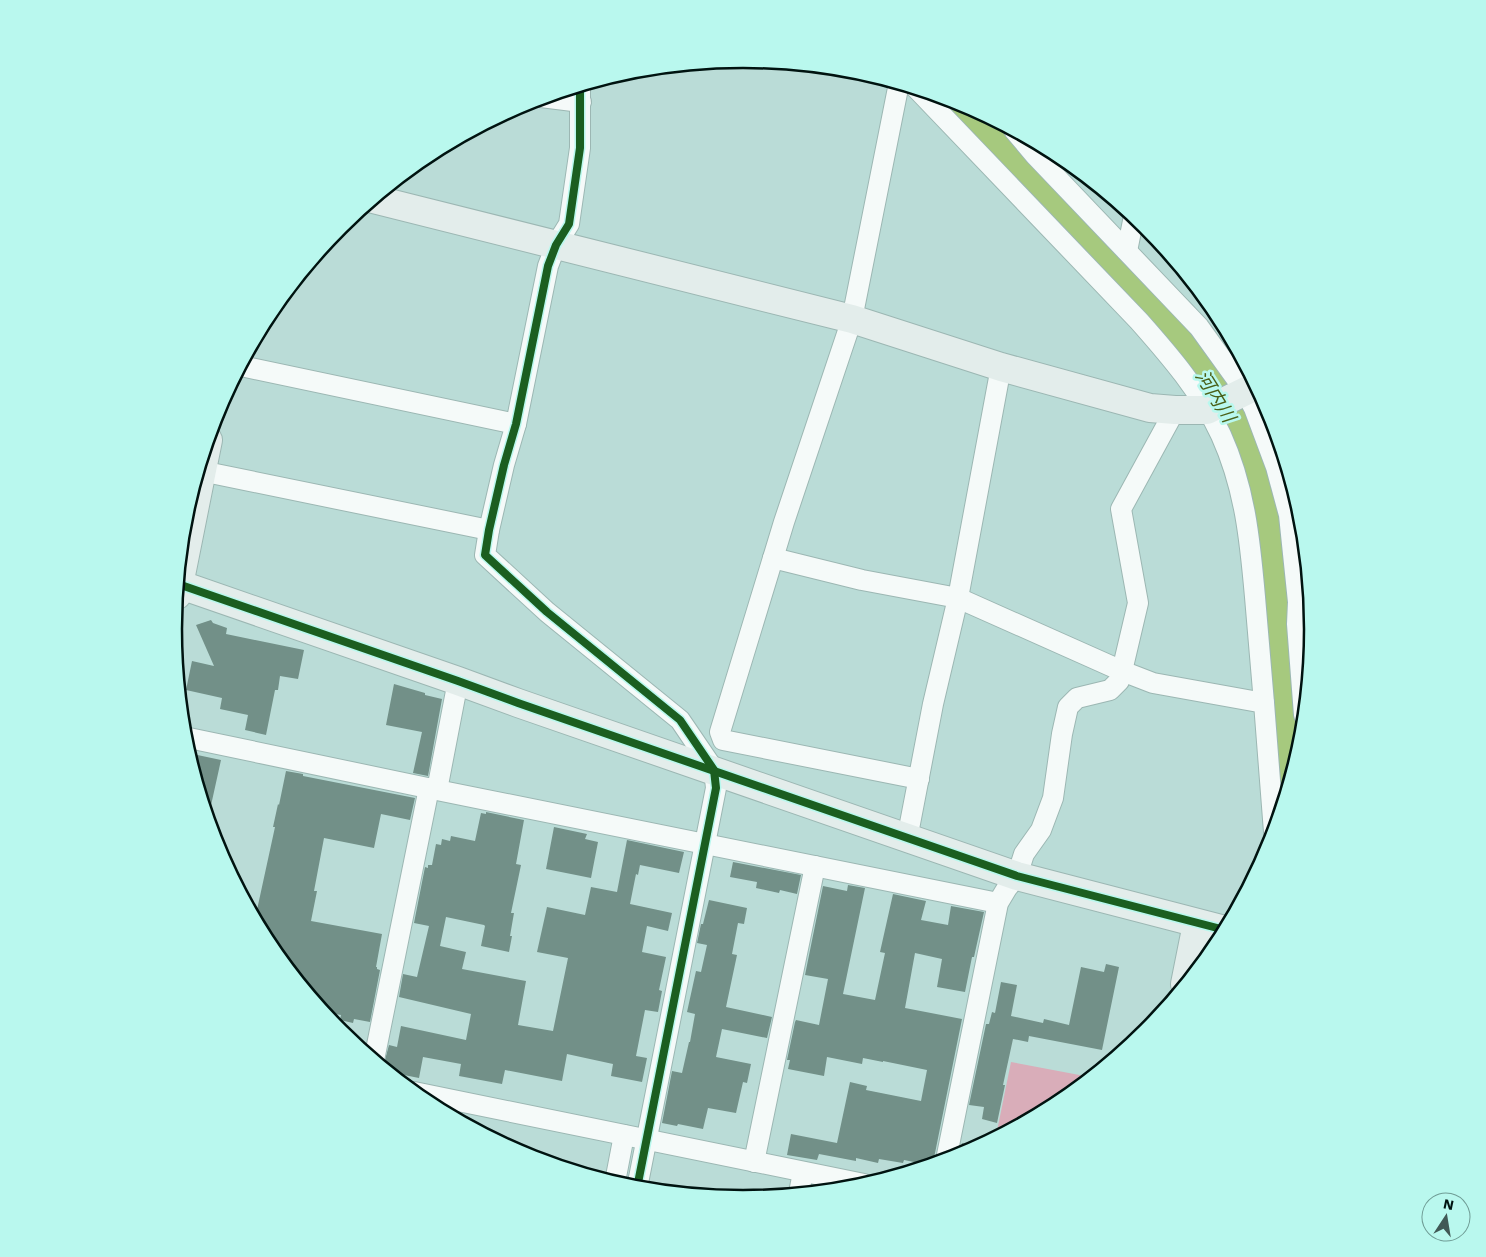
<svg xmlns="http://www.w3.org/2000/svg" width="1486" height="1257" viewBox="0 0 1486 1257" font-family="'Work Sans','Noto Sans JP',sans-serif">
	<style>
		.green { fill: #d9adb9 }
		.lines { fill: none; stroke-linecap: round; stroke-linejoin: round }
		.river { stroke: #a6c97e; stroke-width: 31 }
		.building { fill: #729088 }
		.street-casing { stroke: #9cb7b3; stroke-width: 22 }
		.secondary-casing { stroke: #9cb7b3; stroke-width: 30 }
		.street { stroke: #f5faf9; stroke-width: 20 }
		.secondary { stroke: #e3edeb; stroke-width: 28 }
		.cycleway-casing { stroke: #b9f8ee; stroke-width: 11 }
		.cycleway { stroke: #1b5e20; stroke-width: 8 }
		.labels { text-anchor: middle; stroke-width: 5; stroke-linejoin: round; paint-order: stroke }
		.water-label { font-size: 19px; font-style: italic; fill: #4a6017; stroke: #b9f8ee }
		.rim { fill: none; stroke: #001310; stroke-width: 2.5 }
	</style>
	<rect width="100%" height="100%" fill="#badcd7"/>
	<polygon class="green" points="1011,1062 1090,1077 1059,1102 996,1136"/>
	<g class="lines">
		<polyline class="river" points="951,99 1181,340 1212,385 1237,430 1251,460 1264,498 1271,557 1289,783"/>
	</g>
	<g class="building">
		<polygon points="211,620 213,623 227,628 226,634 304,650 298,679 280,676 278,690 275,690 266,735 245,730 248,715 220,709 222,698 186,690 192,661 214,666 196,625"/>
		<polygon points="394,684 425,693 425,695 442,699 428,776 413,773 422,732 386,725"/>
		<polygon points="188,753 221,760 208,819 202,797"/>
		<polygon points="286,771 303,774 303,776 415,798 410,820 381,814 374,848 324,838 314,891 317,891 311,921 382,934 376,967 377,967 377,969 380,970 370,1022 354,1019 353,1023 340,1020 341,1015 324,1012 269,945 255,919 275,827 273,827 278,804 279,805"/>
		<polygon points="486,812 524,820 516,864 521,865 511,913 514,913 510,936 512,936 509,952 481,946 485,926 484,925 446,917 440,946 466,952 462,969 526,981 518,1025 553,1031 568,958 537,952 547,907 585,915 591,887 617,892 627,840 684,852 679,873 640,865 638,875 636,874 630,904 672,913 668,931 647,926 642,952 666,957 659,990 662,991 658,1012 645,1010 636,1056 647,1058 642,1082 611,1076 613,1064 567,1054 562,1081 505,1070 502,1084 459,1076 461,1064 423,1057 419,1078 389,1072 383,1067 389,1045 397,1047 401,1026 466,1040 471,1014 399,997 403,974 417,977 429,926 414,923 425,867 428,868 428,865 432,865 436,844 441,845 442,839 450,841 451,836 475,841 481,813 486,814"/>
		<polygon points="554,827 587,834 585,839 598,842 591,878 546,869"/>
		<polygon points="733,862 801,875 797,894 780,890 779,893 756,888 757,882 730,877"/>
		<polygon points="848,885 865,888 843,994 875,1000 885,953 880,952 893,894 926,901 921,920 948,925 951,906 984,912 974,957 972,957 965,992 937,987 942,959 915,953 905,1008 962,1019 934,1158 935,1163 929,1165 904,1160 903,1163 879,1159 878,1163 856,1158 856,1161 819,1154 817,1160 787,1155 791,1134 837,1143 850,1082 867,1086 866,1090 921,1101 927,1070 883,1061 883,1062 863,1058 862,1064 827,1057 824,1076 788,1069 790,1060 787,1060 795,1022 796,1020 819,1025 828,979 805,975 823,886 847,891"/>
		<polygon points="709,900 747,908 744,924 738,923 732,954 737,955 726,1007 772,1017 767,1038 722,1029 716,1057 751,1064 747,1083 743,1082 736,1113 708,1108 703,1129 678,1124 677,1126 662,1123 672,1071 682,1073 689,1042 690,1042 695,1014 687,1012 696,971 701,972 707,945 697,943 701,924 703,924"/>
		<polygon points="1106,964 1119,967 1102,1050 1029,1036 1028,1042 1013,1039 1003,1085 1005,1085 997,1123 982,1119 984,1107 969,1105 986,1024 989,1024 992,1012 995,1013 1001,982 1017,985 1011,1016 1043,1023 1044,1019 1069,1025 1081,967 1104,972"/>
		<polygon points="962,1143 975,1147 959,1156"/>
	</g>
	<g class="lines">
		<g class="street-casing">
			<g id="street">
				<polyline points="899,83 852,319 784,522 720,732 723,740 919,779"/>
				<polyline points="580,85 580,148 569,224 556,245 548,266 516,424 504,465 489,530 485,555 547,612 680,720 714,770 716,788 637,1188"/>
				<path d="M916,88l223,233c31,35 62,71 82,114 24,53 29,105 34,162 3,36 6,71 9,106"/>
				<polyline points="541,97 581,102"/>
				<polyline points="1014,130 1035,155 1199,327 1245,391 1254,408 1276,467 1289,515 1298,602 1297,624 1304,715"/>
				<polyline points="1127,251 1134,216"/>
				<polyline points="241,366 516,424"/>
				<polyline points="201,471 489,530"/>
				<polyline points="773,558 862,580 958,598 1122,671 1153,683 1264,703 1274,832"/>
				<polyline points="184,737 437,790 998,903"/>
				<polyline points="437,790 458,681"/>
				<polyline points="907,839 933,704 958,598 1001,367"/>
				<polyline points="374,1060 429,788"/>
				<polyline points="414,1092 864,1184"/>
				<polyline points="946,1160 998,903 1007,888 1017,876 1024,854 1041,830 1053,798 1062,734 1068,707 1077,698 1110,690 1119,681 1122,671 1138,603 1121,509 1175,410"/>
				<polyline points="754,1162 815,866"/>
				<polyline points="615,1182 624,1135"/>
				<polyline points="799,1193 803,1172"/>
			</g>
		</g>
		<g class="secondary-casing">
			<g id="secondary">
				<polyline points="373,199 852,319 1001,367 1150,408 1175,410 1207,410 1256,386"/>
				<polyline points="178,584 458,681 518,703 1017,876 1225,930"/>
				<polyline points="177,595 208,440"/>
				<polyline points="1185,984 1197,924"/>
			</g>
		</g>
		<use href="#street" class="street"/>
		<use href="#secondary" class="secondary"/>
		<g class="cycleway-casing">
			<g id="cycleway">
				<polyline points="580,85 580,148 569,224 556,245 548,266 516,424 504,465 489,530 485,555 547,612 680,720 714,770 716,788 637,1188"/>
				<polyline points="178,584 458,681 518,703 1017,876 1225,930"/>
			</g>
		</g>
		<use href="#cycleway" class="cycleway"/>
	</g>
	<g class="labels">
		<g class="water-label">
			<text transform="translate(1216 396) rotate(58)" y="7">河内川</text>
		</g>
	</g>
	<path d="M0 0H1486V1257H0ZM182 629a561 561 0 1 1 1122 0a561 561 0 1 1-1122 0Z" fill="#b9f8ee" fill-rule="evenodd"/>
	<path class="rim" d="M182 629a561 561 0 1 1 1122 0a561 561 0 1 1-1122 0Z"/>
	<g transform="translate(1446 1217) rotate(12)"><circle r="24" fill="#b9f8ee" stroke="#6f9c95"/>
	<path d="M0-4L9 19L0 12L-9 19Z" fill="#415956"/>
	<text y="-8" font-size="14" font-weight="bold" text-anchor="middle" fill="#001310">N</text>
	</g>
</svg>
